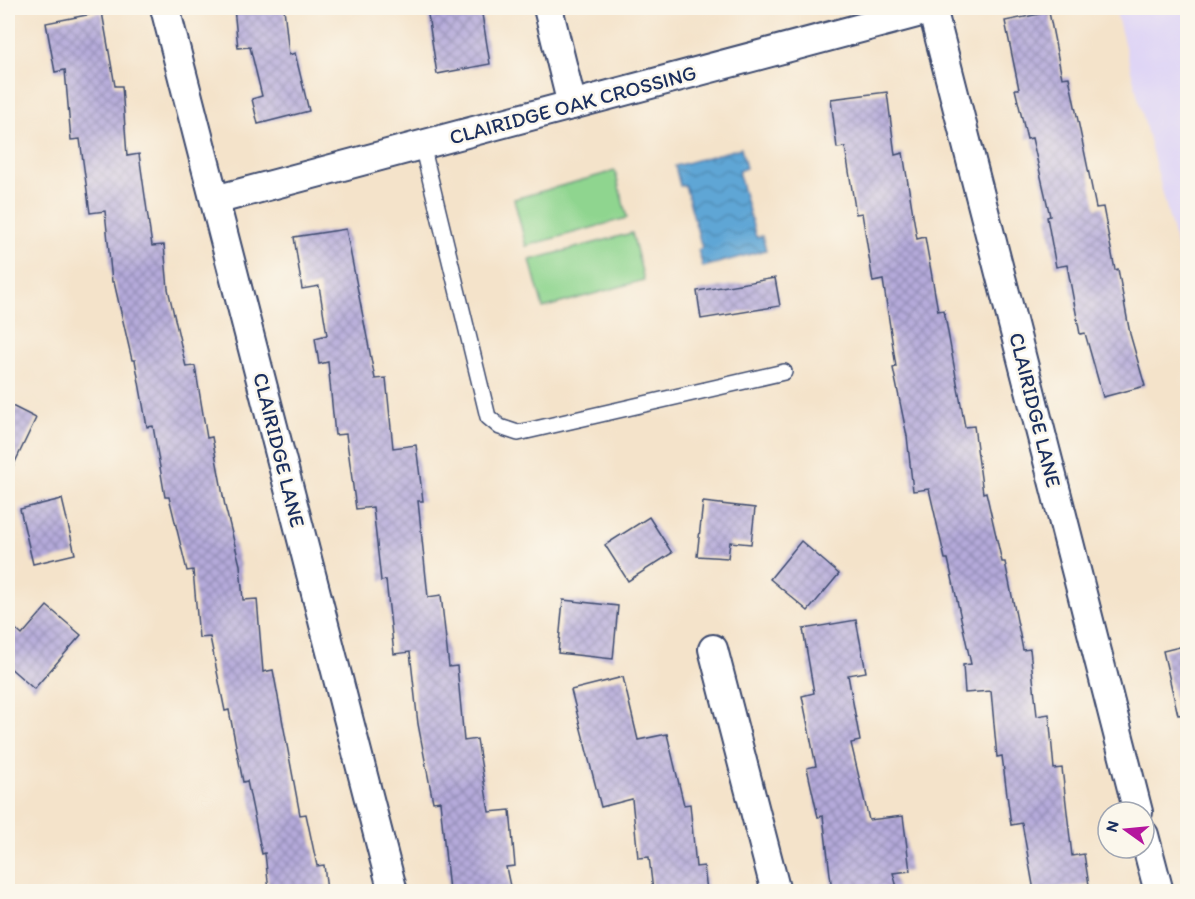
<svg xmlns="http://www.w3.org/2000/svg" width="1195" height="899" viewBox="0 0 1195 899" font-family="Itim,sans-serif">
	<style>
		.built { fill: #dfd5f5 }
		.garden { fill: #8fd58f; stroke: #558276; stroke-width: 1.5 }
		.water { fill: url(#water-waves); stroke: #3d6a9a; stroke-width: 1.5 }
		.building { fill: url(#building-cross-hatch) }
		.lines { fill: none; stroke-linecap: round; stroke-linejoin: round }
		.service-casing { stroke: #3c4a6e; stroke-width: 18 }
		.minor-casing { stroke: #3c4a6e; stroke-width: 32 }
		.service { stroke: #fff; stroke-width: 15 }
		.minor { stroke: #fff; stroke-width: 28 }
		.labels { text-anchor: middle; stroke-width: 5; stroke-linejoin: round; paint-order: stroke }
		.street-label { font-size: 21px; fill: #1b2f5e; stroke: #fbf7ec }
	</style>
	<defs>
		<pattern id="water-waves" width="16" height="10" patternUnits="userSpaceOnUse" patternTransform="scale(1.5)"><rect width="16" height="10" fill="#5fa6d5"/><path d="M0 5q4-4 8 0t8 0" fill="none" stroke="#4e88b0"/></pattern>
		<pattern id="building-cross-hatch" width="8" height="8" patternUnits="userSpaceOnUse" patternTransform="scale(1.5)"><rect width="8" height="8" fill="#b5aada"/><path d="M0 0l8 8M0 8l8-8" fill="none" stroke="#928bb4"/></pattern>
	</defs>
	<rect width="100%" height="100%" fill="#fbf7ec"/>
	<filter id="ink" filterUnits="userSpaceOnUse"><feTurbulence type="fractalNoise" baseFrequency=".0167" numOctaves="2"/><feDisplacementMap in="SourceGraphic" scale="12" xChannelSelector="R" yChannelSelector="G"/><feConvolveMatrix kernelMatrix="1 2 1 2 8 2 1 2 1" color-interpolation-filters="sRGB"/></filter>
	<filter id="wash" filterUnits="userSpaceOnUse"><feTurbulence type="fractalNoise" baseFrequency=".008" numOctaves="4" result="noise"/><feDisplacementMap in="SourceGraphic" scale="24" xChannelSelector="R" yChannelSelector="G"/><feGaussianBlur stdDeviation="1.35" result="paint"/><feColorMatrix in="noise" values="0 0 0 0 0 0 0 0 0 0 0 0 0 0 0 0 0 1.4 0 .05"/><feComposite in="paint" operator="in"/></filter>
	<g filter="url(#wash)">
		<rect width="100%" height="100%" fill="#f4e3ca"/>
		<polygon class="built" points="1115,8 1187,8 1187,287"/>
		<g class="garden">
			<polygon points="615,171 627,218 526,246 514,199"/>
			<polygon points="632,233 644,280 543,308 530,260"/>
		</g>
		<polygon class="water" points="741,148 746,168 738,171 756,237 762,236 766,250 703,267 698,250 702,248 685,185 680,186 675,166"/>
		<g id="blocks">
			<g class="building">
				<polygon points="234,8 284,8 289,55 295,53 309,111 258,124 252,99 262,96 250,47 238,48"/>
				<polygon points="427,8 481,8 490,64 437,74"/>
				<polygon points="102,12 115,86 122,86 127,156 139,154 152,246 164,245 168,289 186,367 195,366 207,438 212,437 225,506 240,565 243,600 257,599 263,672 273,670 300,815 306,814 317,866 324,865 327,891 269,891 265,853 262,854 247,781 243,782 229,710 225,711 210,637 199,638 193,570 187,571 169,497 165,497 153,426 147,427 135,360 132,360 114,282 112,282 105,211 90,213 80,139 71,140 65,70 55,72 46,23"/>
				<polygon points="1049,12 1062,78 1069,77 1096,208 1103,207 1115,270 1118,269 1130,334 1145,386 1103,397 1085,333 1080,334 1067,265 1056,267 1047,217 1050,216 1032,138 1027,139 1015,89 1019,89 1005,21"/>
				<polygon points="887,92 895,155 903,153 917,239 925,237 938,311 944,310 965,427 974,426 983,493 986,492 1002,562 1005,562 1023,650 1030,649 1037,716 1049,714 1054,769 1062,768 1072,856 1084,854 1089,885 1034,891 1022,823 1011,825 1002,756 997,757 991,691 965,693 963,665 971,664 948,559 945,559 929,489 913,491 907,436 893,368 896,367 883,280 873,282 862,213 856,214 845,147 837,148 831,99"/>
				<polygon points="346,229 375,379 386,378 393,448 416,445 423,501 418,501 428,597 441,595 449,667 457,666 464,741 477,739 489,812 510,810 515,866 506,867 511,891 449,891 440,801 433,802 418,724 410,652 394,654 386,580 381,581 373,507 356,509 346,434 335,435 328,362 319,364 315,338 327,335 319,286 302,289 294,237"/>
				<polygon points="775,278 780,306 701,319 697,291"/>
				<polygon points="8,404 36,418 8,477"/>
				<polygon points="62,499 75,554 33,564 20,509"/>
				<polygon points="703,502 755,508 751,544 730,542 728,558 697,556"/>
				<polygon points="649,517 672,553 628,581 605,545"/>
				<polygon points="801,541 839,574 808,611 770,579"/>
				<polygon points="563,600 618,606 613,659 558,653"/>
				<polygon points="47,606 81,635 34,689 8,666 8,622 22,635"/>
				<polygon points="856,620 866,672 848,675 860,741 851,743 869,820 903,816 910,871 893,873 898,891 832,891 823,816 818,817 807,768 816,766 802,696 814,693 803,629"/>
				<polygon points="1188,645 1188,714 1178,715 1163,651"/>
				<polygon points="623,677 638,740 667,734 684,805 690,804 696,867 704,866 707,891 653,891 649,857 638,858 632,799 601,807 571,690"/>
			</g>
		</g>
	</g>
	<g filter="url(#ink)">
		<use href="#blocks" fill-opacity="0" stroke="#3c4a6e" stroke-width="1.5"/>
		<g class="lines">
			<g class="service-casing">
				<polyline id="service" points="422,145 488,417 500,427 518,433 784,372"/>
			</g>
			<g class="minor-casing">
				<g id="minor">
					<polyline points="165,8 393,892"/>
					<polyline points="548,8 572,105"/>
					<polyline points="932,8 1138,812"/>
					<polyline points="215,200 932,9"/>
					<polyline points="713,649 776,892"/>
					<polyline points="1144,835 1159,892"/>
				</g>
			</g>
			<use href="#service" class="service"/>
			<use href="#minor" class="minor"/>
		</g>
	</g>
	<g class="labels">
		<g class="street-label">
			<text transform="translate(573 105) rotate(-15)" y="7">CLAIRIDGE OAK CROSSING</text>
			<text transform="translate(1035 410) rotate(76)" y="7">CLAIRIDGE LANE</text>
			<text transform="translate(279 450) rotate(76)" y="7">CLAIRIDGE LANE</text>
		</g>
	</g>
	<rect width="1195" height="899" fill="none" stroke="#fbf7ec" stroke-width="30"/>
	<g transform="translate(1126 830) rotate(285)"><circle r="28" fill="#fbf7ec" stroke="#a1a7b3" stroke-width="1.5"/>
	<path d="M0-4.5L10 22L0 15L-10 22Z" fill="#b5179e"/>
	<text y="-9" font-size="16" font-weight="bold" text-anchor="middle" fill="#1b2f5e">N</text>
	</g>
</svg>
